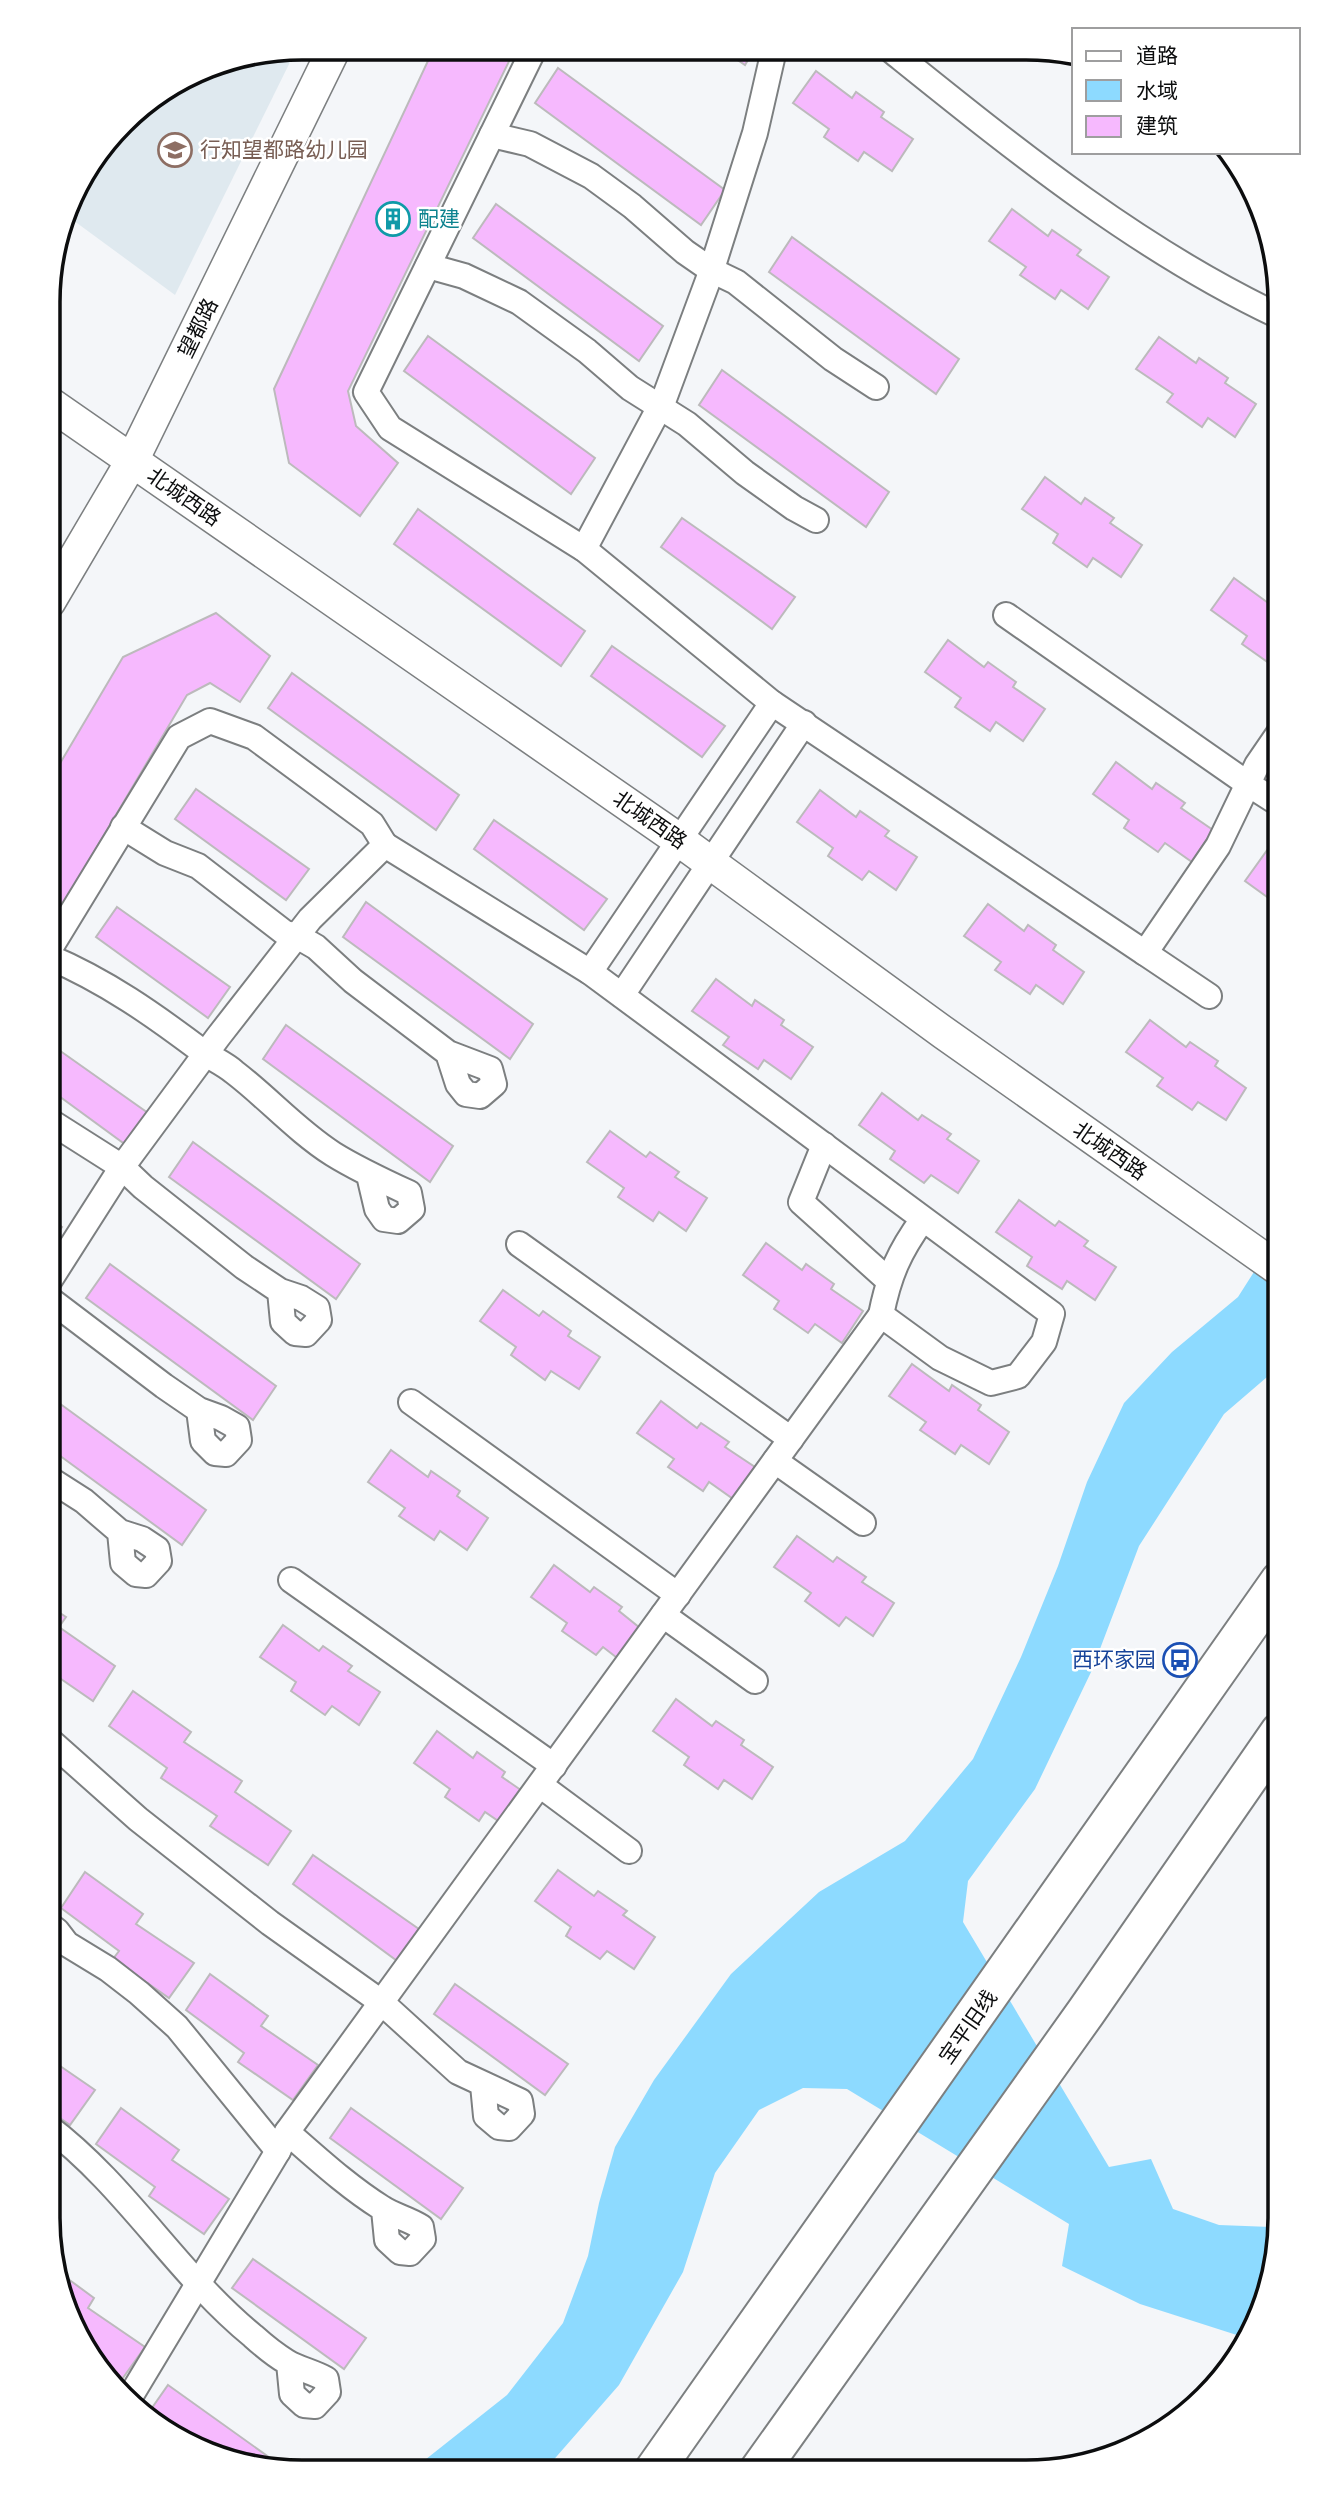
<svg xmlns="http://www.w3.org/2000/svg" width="1328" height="2520" viewBox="0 0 1328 2520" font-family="Montserrat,'Noto Sans SC',sans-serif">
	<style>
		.built { fill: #dfe9ef }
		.water { fill: #8ddaff }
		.building { fill: #f6b9fe; stroke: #bcbabc; stroke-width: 2 }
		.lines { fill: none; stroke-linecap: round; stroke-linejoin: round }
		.minor-casing { stroke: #7c7f80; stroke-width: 28 }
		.tertiary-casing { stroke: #7c7f80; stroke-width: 35 }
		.primary-casing { stroke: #7c7f80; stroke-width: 42 }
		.minor { stroke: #fff; stroke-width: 24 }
		.tertiary { stroke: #fff; stroke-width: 32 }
		.primary { stroke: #fff; stroke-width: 38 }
		.labels { text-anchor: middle; stroke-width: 5; stroke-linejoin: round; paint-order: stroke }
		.education-label { font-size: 21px; fill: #785e54; stroke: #fff; text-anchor: start }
		.culture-label { font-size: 21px; fill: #0d838f; stroke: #fff; text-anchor: start }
		.street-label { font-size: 21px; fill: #0c0d0e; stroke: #fff }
		.transit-label { font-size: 21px; fill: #164399; stroke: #fff; text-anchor: end }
		.rim { fill: none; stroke: #0c0d0e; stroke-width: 3.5 }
	</style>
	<rect width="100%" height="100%" fill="#f4f6f9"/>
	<polygon class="built" points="297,48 175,295 66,215 74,189 133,111 204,66"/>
	<polygon class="water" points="1280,1231 1280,1366 1224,1414 1139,1546 1092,1670 1035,1789 968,1881 963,1922 1109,2167 1151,2159 1173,2209 1219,2225 1271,2227 1280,2231 1262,2316 1246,2342 1243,2337 1140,2304 1062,2266 1069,2224 847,2089 803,2088 759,2110 715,2173 683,2272 619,2385 550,2464 539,2471 411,2471 507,2395 563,2323 588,2256 599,2203 615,2147 654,2080 731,1974 819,1892 905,1841 973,1759 1021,1657 1058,1566 1087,1482 1124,1403 1172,1352 1238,1297"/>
	<g class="building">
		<polygon points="434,48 515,49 348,391 356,426 398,463 360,516 289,463 274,389"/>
		<polygon points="723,50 754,50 745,65"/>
		<polygon points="558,68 725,190 701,225 535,103"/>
		<polygon points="816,71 852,98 856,92 884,112 881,117 913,139 892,171 864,152 858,161 824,137 829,129 793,103"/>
		<polygon points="496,204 663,326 639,361 473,238"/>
		<polygon points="1012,209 1048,236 1052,230 1081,250 1077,255 1109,277 1088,309 1061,290 1055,299 1020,275 1026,267 989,241"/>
		<polygon points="792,237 959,359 936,394 769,272"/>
		<polygon points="428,336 595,458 571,494 404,371"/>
		<polygon points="1159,337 1196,363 1199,358 1228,378 1225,383 1256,404 1235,437 1208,418 1202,427 1167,402 1173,394 1136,369"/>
		<polygon points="722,370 889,492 866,527 699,405"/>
		<polygon points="1045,477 1081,504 1085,498 1114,518 1110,523 1142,545 1121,577 1093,558 1087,567 1053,543 1058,534 1022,509"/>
		<polygon points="418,509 585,631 561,666 394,544"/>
		<polygon points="682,518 795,597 772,629 661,547"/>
		<polygon points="1234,578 1271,605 1274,599 1281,604 1281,662 1276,668 1242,644 1247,636 1211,610"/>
		<polygon points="216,613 270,656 240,702 210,683 187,695 49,928 49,782 123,657"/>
		<polygon points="948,640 984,667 988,662 1016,682 1013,687 1045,709 1023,741 996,722 990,731 955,707 961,698 925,672"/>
		<polygon points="612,646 725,726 702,757 591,676"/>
		<polygon points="292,673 459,795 436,830 268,708"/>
		<polygon points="1116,762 1152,789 1156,783 1185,803 1181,808 1213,830 1192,862 1165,843 1158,852 1124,828 1129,820 1093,794"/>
		<polygon points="196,789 309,869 286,900 175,819"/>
		<polygon points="820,790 856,817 860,811 889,831 885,836 917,857 896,890 869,871 862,880 828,856 833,848 797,822"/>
		<polygon points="494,820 607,899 584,930 474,849"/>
		<polygon points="1268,849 1281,858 1281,907 1245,881"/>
		<polygon points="366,902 533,1024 510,1059 343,937"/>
		<polygon points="988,904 1024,931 1028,925 1056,945 1053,950 1084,972 1063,1004 1036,985 1030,994 995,970 1001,962 964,936"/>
		<polygon points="117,907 230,987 208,1018 96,937"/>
		<polygon points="716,979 752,1006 755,1000 784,1020 781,1025 813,1047 791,1079 764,1060 758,1069 723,1045 729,1037 692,1011"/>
		<polygon points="1150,1020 1186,1047 1190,1042 1218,1061 1215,1066 1246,1088 1226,1120 1198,1102 1192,1110 1157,1086 1163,1078 1126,1052"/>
		<polygon points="286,1025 453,1146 430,1182 263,1059"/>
		<polygon points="49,1043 148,1113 126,1145 48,1088"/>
		<polygon points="882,1093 918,1120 922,1115 951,1134 947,1139 979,1161 958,1193 931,1175 924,1183 890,1159 895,1151 859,1125"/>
		<polygon points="610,1131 646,1157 650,1152 679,1172 675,1177 707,1198 686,1231 659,1212 653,1221 618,1197 624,1188 587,1162"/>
		<polygon points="193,1142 360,1264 336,1299 169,1177"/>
		<polygon points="1019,1200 1055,1226 1059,1221 1088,1241 1084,1246 1116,1267 1095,1300 1067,1281 1062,1289 1027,1266 1032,1257 996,1232"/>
		<polygon points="48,1217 62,1227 48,1248"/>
		<polygon points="766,1243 802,1270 806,1264 834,1284 831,1289 863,1311 842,1343 815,1324 808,1333 774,1309 779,1301 743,1275"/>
		<polygon points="110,1264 276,1386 253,1420 86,1298"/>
		<polygon points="503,1290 539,1316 543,1311 571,1331 568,1336 600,1357 579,1389 551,1371 545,1380 511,1355 516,1347 480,1321"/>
		<polygon points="912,1364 949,1391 952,1385 981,1405 978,1410 1009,1432 989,1464 961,1445 955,1454 920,1430 926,1422 889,1396"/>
		<polygon points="48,1395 206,1510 182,1545 48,1447"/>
		<polygon points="661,1401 697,1428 701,1423 729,1442 725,1447 758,1469 736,1501 709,1482 703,1491 668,1467 674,1459 637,1433"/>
		<polygon points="391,1450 428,1477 431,1471 460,1491 457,1496 488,1518 467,1550 440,1531 434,1540 399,1516 405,1508 368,1482"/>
		<polygon points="797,1536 833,1562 837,1557 866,1577 862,1582 894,1603 873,1636 846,1617 839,1626 805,1601 811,1593 774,1567"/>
		<polygon points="554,1565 590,1592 594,1587 622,1607 619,1611 645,1632 625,1664 603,1647 596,1655 562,1631 567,1623 531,1597"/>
		<polygon points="48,1605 66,1617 59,1627 115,1666 93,1701 48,1670"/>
		<polygon points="283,1625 319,1651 323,1646 352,1666 348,1671 380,1692 359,1725 332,1706 325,1715 291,1691 296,1682 260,1657"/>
		<polygon points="133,1691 191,1732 184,1742 242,1781 235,1792 291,1831 268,1865 210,1826 217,1816 161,1778 167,1768 109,1726"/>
		<polygon points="676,1699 712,1726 716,1721 744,1740 741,1745 773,1767 752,1799 724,1780 718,1789 684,1765 689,1757 653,1731"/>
		<polygon points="437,1731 473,1758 477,1752 505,1772 502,1777 528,1795 507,1827 485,1812 479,1821 445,1797 450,1789 414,1763"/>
		<polygon points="313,1855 426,1934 404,1966 293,1884"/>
		<polygon points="558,1870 594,1896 598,1891 627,1911 623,1915 655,1937 634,1969 607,1951 600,1959 566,1936 571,1927 535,1901"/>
		<polygon points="85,1872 143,1914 136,1924 194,1963 169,1998 113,1959 119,1951 61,1908"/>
		<polygon points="210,1974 268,2016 261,2026 318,2065 293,2100 238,2062 244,2053 186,2010"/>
		<polygon points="455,1984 568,2064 545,2095 434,2014"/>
		<polygon points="47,2057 95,2090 70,2125 47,2109"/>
		<polygon points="121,2108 179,2150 172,2160 229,2199 204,2234 149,2196 155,2187 96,2144"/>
		<polygon points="351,2108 463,2188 441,2219 330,2138"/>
		<polygon points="253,2259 366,2338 344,2369 232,2288"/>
		<polygon points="56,2270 94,2298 88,2308 145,2347 120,2382 90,2360 61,2300"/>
		<polygon points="168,2385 280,2465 276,2471 268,2471 204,2453 147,2415"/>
	</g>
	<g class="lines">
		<g class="minor-casing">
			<g id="minor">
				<polyline points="534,49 366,392 390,428 584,549 772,703 1145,953 1218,846 1257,765 1281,730"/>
				<path d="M892,51c122,98 246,199 389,266"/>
				<polyline points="492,135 530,144 591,176 632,206 685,252 711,270 736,282 833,359 876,387"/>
				<polyline points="428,266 464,276 519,302 587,351 630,388 687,424 745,473 794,508 816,520"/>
				<polyline points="584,549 664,399 710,275 755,133 774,50"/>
				<polyline points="1006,615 1248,784 1281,805"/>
				<polyline points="123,827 165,853 198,866 285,933 297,936 316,947 353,981 448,1053 490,1069 494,1084 480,1096 466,1094 458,1084 448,1053"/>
				<polyline points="49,950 179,737 210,721 254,737 372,824 385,845"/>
				<polyline points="1145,953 1209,996"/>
				<path d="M49,957c57,24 105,58 154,95 10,7 22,12 31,20 34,26 63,59 99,82 24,15 50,27 76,39l3,16 -14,12 -14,-2 -7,-10 -8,-34"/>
				<polyline points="590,972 772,703"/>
				<polyline points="622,995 804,723"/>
				<polyline points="48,1120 122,1167 143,1187 244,1267 280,1291 301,1298 317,1308 319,1320 306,1334 295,1333 283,1322 280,1291"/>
				<polyline points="824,1145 801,1202 888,1280"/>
				<polyline points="519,1244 791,1439"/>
				<path d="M48,1283l74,-116 96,-130 92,-118 75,-74 205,127 462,342 -8,28 -26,34 -27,7 -51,-25 -59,-43c8,-40 18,-63 42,-96"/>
				<polyline points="48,1298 164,1386 199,1410 221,1418 237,1427 239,1440 226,1454 215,1453 203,1441 199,1410"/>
				<polyline points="411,1402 678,1595"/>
				<polyline points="775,1461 863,1523"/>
				<polyline points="48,1478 84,1501 120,1532 142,1539 157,1549 159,1561 146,1575 136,1574 123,1563 120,1532"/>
				<polyline points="291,1580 554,1766"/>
				<polyline points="663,1615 755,1681"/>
				<polyline points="48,1739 138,1819 270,1923 381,2002 458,2072 520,2101 522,2114 509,2128 499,2127 486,2116 483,2085"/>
				<polyline points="540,1785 629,1851"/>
				<polyline points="48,1924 57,1931 67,1944 108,1969 139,1993 177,2027 278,2151"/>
				<path d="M47,2126c79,59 130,148 206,210 10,9 22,19 34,26 12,7 26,10 39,17l2,13 -13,14 -11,-1 -12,-11 -3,-31"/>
				<path d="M287,2132c30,26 60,54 95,76 12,8 27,11 39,19l2,12 -13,14 -10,-1 -13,-12 -3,-30"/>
				<polyline points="127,2402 278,2151 287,2132 881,1315"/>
			</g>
		</g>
		<g class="tertiary-casing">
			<g id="tertiary">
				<polyline points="49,403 679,840 944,1033 1280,1270"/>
				<polyline points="49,602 132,461 335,47"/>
			</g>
		</g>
		<g class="primary-casing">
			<g id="primary">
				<polyline points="653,2472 1280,1581"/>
				<polyline points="758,2472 1086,2012 1280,1732"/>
			</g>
		</g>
		<use href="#minor" class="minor"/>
		<use href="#tertiary" class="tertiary"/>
		<use href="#primary" class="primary"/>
	</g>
	<defs>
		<g id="school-ring" transform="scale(1.75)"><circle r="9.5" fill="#fff" stroke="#8d6e63" stroke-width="1.5"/><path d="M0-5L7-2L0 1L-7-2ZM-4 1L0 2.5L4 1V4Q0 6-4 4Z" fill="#8d6e63"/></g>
		<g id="building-ring" transform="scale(1.75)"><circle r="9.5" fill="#fff" stroke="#0f9aa8" stroke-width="1.5"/><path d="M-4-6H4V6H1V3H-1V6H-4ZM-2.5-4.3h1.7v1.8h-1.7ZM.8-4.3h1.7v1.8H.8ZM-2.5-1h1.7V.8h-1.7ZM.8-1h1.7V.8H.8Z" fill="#0f9aa8"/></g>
		<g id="bus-ring" transform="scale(1.75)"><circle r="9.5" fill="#fff" stroke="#1a4fb4" stroke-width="1.5"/><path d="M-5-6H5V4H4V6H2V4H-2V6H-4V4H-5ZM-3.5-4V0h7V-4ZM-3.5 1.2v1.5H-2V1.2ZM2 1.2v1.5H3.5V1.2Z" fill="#1a4fb4"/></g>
	</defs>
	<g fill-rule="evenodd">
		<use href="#school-ring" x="175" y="150"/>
		<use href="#building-ring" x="393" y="219"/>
		<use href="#bus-ring" x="1180" y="1660"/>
	</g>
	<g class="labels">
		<g class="education-label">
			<text x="200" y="157">行知望都路幼儿园</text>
		</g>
		<g class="culture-label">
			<text x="418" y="226">配建</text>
		</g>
		<g class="street-label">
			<text transform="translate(198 328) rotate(-64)" y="7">望都路</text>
			<text transform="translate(184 497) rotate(35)" y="7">北城西路</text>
			<text transform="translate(650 820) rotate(35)" y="7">北城西路</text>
			<text transform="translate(1110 1151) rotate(35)" y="7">北城西路</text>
			<text transform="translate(968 2027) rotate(-55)" y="7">宝平旧线</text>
		</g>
		<g class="transit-label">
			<text x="1156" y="1667">西环家园</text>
		</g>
	</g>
	<path d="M0 0H1328V2520H0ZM302 60H1026A242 242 0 0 1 1268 302V2218A242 242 0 0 1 1026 2460H302A242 242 0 0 1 60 2218V302A242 242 0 0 1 302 60Z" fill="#fff" fill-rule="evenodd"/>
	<path class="rim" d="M302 60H1026A242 242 0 0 1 1268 302V2218A242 242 0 0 1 1026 2460H302A242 242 0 0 1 60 2218V302A242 242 0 0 1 302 60Z"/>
	<rect x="1072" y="28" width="228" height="126" fill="#ffffff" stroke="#9e9e9f" stroke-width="2"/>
	<rect x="1086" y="51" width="35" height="10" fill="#ffffff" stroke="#9e9e9f" stroke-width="2"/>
	<text x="1136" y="63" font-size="21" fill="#0c0d0e">道路</text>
	<rect x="1086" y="80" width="35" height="21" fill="#8ddaff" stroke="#9e9e9f" stroke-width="2"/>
	<text x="1136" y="98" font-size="21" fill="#0c0d0e">水域</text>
	<rect x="1086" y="116" width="35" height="21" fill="#f6b9fe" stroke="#9e9e9f" stroke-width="2"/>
	<text x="1136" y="133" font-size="21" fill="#0c0d0e">建筑</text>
</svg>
